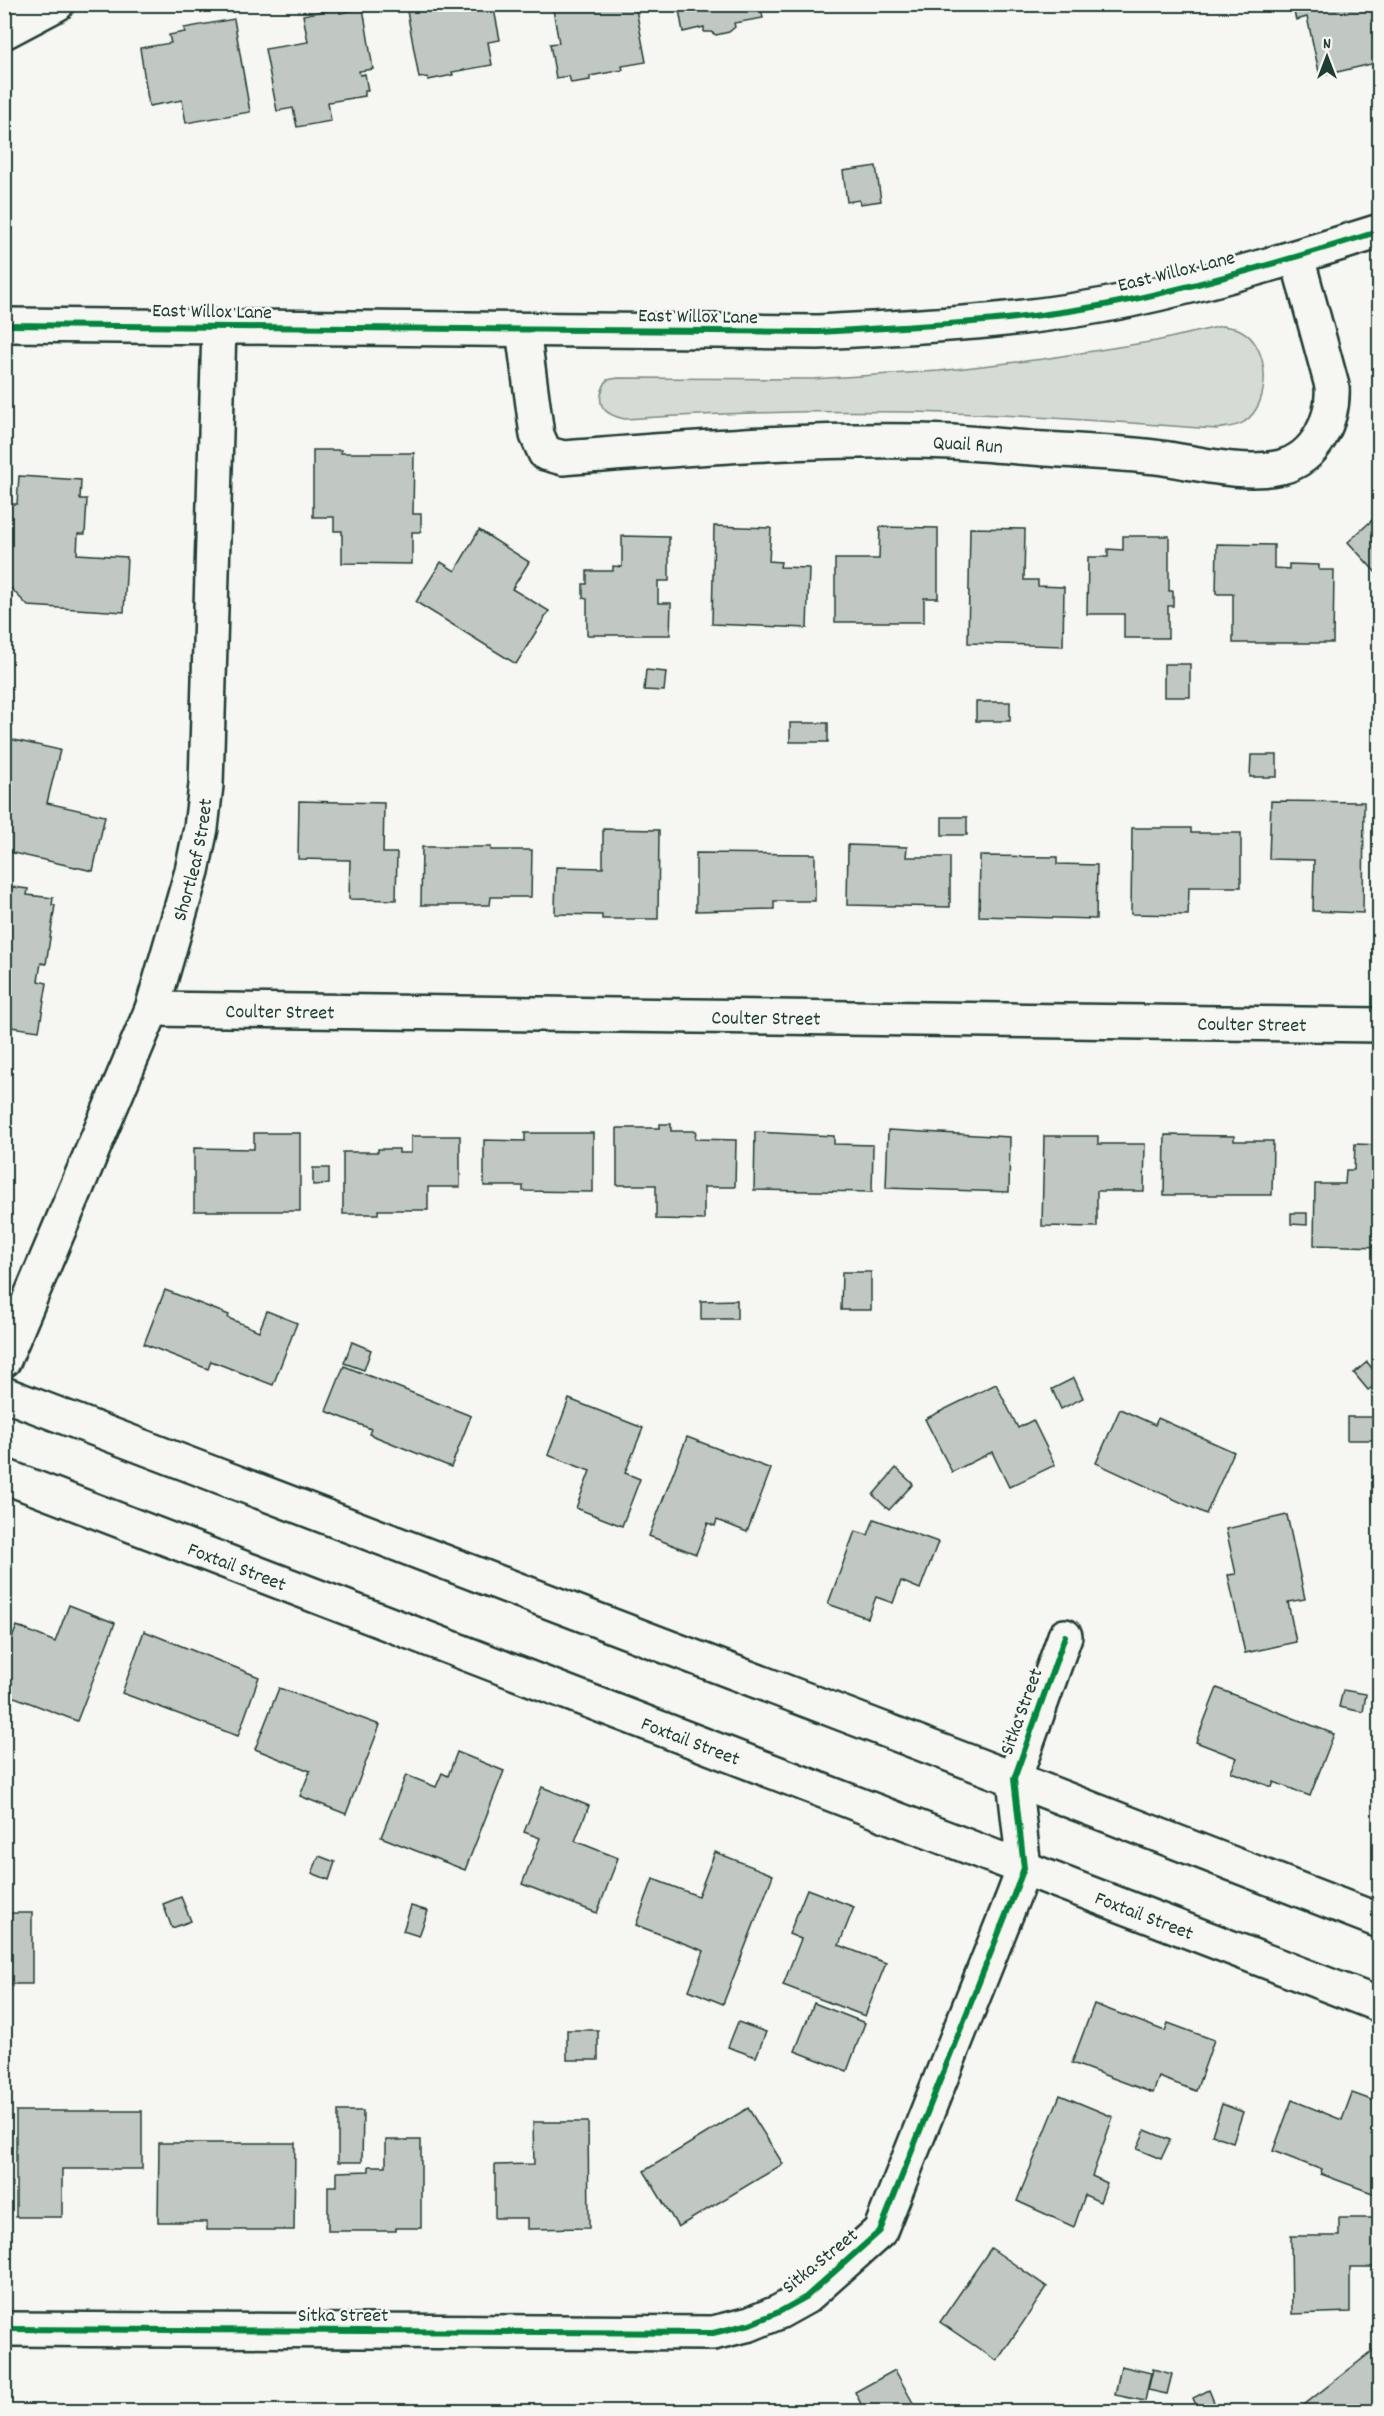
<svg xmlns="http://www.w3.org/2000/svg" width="1384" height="2416" viewBox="0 0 1384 2416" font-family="Dekko,sans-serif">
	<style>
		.green { fill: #d6dbd6; stroke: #7a8c85; stroke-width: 1.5 }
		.building { fill: #c1c8c3; stroke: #1f3d34; stroke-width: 1.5 }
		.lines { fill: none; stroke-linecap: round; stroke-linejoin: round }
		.minor-casing { stroke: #1f3d34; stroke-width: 38 }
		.major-casing { stroke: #1f3d34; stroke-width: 38 }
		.minor { stroke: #f6f6f2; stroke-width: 33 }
		.major { stroke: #f6f6f2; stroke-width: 33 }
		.cycleway-casing { stroke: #f6f6f2; stroke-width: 10 }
		.cycleway { stroke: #00873e; stroke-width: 6 }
		.labels { text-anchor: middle; stroke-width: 5; stroke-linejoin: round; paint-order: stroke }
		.street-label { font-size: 20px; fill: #1f3d34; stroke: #f6f6f2 }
	</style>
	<rect width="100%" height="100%" fill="#f6f6f2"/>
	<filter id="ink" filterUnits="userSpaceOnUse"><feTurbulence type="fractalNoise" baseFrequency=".0167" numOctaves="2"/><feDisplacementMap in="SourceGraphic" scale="12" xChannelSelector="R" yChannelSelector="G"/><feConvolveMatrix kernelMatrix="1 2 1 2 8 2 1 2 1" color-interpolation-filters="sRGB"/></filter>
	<g filter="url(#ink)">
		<path class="green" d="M1222,326c5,1 13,1 18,4 31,15 32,74 4,92 -7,5 -19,5 -27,7 -101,-7 -203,-15 -305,-17 -96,-2 -192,1 -287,7 -24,-5 -31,-17 -18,-39l11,-2 194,1 127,-8 104,-12 113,-18z"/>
		<g class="building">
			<polygon points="415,4 493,4 500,40 488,42 492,65 452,72 453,75 428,80 428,77 419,78 407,11 411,11 410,5"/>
			<polygon points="552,4 635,4 646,62 622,66 623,70 590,76 590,80 571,83 569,76 556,78 550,44 559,43"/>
			<polygon points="678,4 760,4 763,18 734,23 735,27 729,32 716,35 711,32 704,32 704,27 683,32"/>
			<polygon points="1292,4 1374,4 1376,11 1380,10 1380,62 1320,76 1307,17 1296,20"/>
			<polygon points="339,8 340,13 363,8 373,69 359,71 360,75 365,74 368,91 365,91 365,96 328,102 331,121 297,127 293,108 277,111 265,49 308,42 303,15"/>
			<polygon points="234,19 250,112 186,123 182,100 149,106 140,48 171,43 169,35 185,32 184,28"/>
			<polygon points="876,166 881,201 860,204 859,200 847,202 843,171"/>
			<polygon points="4,425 8,425 9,454 4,454"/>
			<polygon points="313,450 341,450 341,453 414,453 413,514 421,514 421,532 412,532 412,564 342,563 342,531 334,531 334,517 313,517"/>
			<polygon points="19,476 81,480 80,499 87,499 85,534 78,534 77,554 127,557 124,612 28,606 4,581 7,504 17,504"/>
			<polygon points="1380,513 1380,577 1348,542"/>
			<polygon points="714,526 771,528 769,561 781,562 780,567 809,568 807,628 712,624"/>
			<polygon points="880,527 938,528 938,598 924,598 924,622 835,622 835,559 879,559"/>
			<polygon points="970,528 1025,529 1024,580 1038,580 1038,586 1064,587 1063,646 968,643"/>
			<polygon points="479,530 529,562 512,589 549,611 516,664 416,602 441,562 455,571"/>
			<polygon points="622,536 669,537 669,581 658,581 658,603 671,603 670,635 587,635 587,599 583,598 583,584 587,584 587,571 613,571 613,566 622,567"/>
			<polygon points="1123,536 1169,536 1169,591 1173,591 1173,606 1168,606 1168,638 1124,638 1124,614 1087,614 1088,557 1108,557 1108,549 1123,550"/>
			<polygon points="1217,544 1274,545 1274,568 1289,569 1289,564 1319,565 1319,570 1334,570 1333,643 1233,643 1233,594 1216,594"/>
			<rect x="1164" y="664" width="26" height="33"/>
			<polygon points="646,670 666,672 664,691 644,690"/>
			<rect x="976" y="702" width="34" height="19"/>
			<rect x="790" y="723" width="38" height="19"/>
			<polygon points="5,738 60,750 47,803 105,816 93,871 4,851"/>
			<polygon points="1251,755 1277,755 1277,777 1250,777"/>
			<polygon points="299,801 384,803 383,853 397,853 396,900 349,899 350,860 298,859"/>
			<polygon points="1271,801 1364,802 1363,913 1313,911 1314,860 1269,859"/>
			<rect x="942" y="817" width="25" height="18"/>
			<polygon points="1132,828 1191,828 1191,833 1241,833 1241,887 1189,887 1188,915 1131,914"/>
			<polygon points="603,829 659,830 658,919 602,919 602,915 555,914 556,867 603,868"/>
			<polygon points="848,845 907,847 906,857 950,857 950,907 847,905"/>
			<polygon points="422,847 491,847 491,850 532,850 531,897 491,897 490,905 421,905"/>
			<polygon points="696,853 815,854 815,901 774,901 774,909 696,911"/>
			<polygon points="980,856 1057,857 1057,864 1097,865 1096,919 979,916"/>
			<polygon points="4,886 28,889 27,895 53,898 52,905 55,905 46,964 41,963 38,981 47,983 39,1031 4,1026"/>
			<polygon points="660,1124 671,1124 671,1131 696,1131 695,1139 736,1140 735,1187 704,1187 704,1220 656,1219 656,1185 617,1185 617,1128 660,1128"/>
			<polygon points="888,1130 1010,1137 1009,1192 886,1188"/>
			<polygon points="755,1132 834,1136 834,1144 873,1145 872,1192 754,1190"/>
			<polygon points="254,1133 300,1133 300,1211 194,1211 194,1148 254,1149"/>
			<polygon points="525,1133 593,1133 593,1192 523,1191 523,1186 484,1186 484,1140 525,1141"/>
			<polygon points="1165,1135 1234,1136 1234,1141 1273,1141 1272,1195 1164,1195"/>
			<polygon points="411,1136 460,1136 460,1187 428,1187 428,1210 378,1210 378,1214 343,1214 343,1152 378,1152 378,1149 399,1149 399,1153 411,1153"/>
			<polygon points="1044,1136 1098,1136 1098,1144 1145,1144 1144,1191 1097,1191 1097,1227 1042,1226"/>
			<polygon points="1355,1144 1380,1145 1380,1247 1314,1245 1315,1184 1345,1184 1346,1170 1354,1170"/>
			<polygon points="313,1168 329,1168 329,1184 313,1185"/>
			<polygon points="1291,1213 1307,1213 1307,1225 1291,1224"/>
			<polygon points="842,1272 871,1272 871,1310 841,1310"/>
			<polygon points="165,1290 229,1315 228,1318 259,1331 267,1311 297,1323 273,1385 211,1361 208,1369 144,1344"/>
			<polygon points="737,1300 737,1319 701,1319 701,1301"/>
			<polygon points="352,1342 371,1350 364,1370 344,1363"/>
			<polygon points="1367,1362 1380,1378 1380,1382 1368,1390 1354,1373"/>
			<polygon points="344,1366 471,1416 451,1467 369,1434 371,1429 326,1411"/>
			<polygon points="1074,1378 1083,1398 1061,1409 1052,1389"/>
			<polygon points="996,1384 1018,1428 1033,1420 1055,1465 1009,1487 992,1452 952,1472 925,1419"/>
			<polygon points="569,1399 643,1428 625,1473 640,1479 622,1526 576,1508 590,1471 548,1455"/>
			<polygon points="1120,1409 1155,1425 1158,1418 1234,1452 1206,1514 1096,1463"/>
			<rect x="1347" y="1417" width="27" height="23"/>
			<polygon points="687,1437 771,1469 747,1532 717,1520 715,1526 708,1523 696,1554 649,1536"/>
			<polygon points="896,1468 913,1484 889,1510 873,1495"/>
			<polygon points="1287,1515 1305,1599 1288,1602 1296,1642 1245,1653 1228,1575 1236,1574 1226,1529"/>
			<polygon points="874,1519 938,1542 920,1589 901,1581 893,1603 876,1597 868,1618 828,1604 855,1531 868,1535"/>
			<polygon points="69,1605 115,1623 77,1721 4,1693 4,1658 17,1626 55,1642"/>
			<polygon points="144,1631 259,1677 238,1736 122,1693"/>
			<polygon points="279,1688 380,1725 346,1814 300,1796 310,1771 255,1749"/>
			<polygon points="1217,1688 1334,1734 1310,1796 1274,1782 1272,1787 1231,1772 1237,1758 1196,1742"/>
			<polygon points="1343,1690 1366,1694 1363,1712 1339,1707"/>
			<polygon points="457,1752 504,1771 465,1870 381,1837 406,1775 436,1787 442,1773 448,1776"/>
			<polygon points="542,1787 589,1806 575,1841 618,1858 597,1913 522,1884 540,1838 524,1832"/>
			<polygon points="715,1852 773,1875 723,2004 689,1990 704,1951 636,1925 653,1879 698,1896"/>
			<polygon points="319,1856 335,1862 329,1880 312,1873"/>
			<polygon points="807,1889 854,1907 839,1945 886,1963 865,2016 783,1985 801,1939 789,1934"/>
			<polygon points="181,1897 191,1921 172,1928 163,1904"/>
			<polygon points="411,1906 428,1911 419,1936 403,1931"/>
			<polygon points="4,1913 32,1913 32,1984 5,1984 5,1992"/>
			<polygon points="814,2003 865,2023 847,2071 795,2051"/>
			<polygon points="1094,2004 1165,2031 1168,2023 1214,2040 1196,2091 1159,2077 1153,2093 1072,2063"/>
			<polygon points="738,2022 766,2032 756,2057 728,2047"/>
			<rect x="567" y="2030" width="31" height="30"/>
			<polygon points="1352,2093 1380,2103 1380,2182 1375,2194 1321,2174 1322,2170 1273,2151 1292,2100 1342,2120"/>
			<polygon points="1060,2095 1113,2117 1092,2176 1107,2183 1100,2202 1085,2195 1074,2227 1017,2201"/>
			<polygon points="1222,2104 1243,2112 1233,2142 1212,2135"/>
			<polygon points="748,2108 783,2164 678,2227 644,2171"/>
			<polygon points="16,2111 142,2111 142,2169 62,2169 62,2217 16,2217"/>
			<polygon points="338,2111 363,2111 362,2162 338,2162"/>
			<polygon points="533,2122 588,2122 589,2228 527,2229 527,2218 495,2218 495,2165 534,2164"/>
			<polygon points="1145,2130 1170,2140 1161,2159 1137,2149"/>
			<polygon points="386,2140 421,2140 421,2228 396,2228 396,2231 328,2231 328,2186 337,2186 337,2172 369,2171 369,2166 386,2166"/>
			<polygon points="159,2143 295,2143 294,2230 207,2230 207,2222 158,2222"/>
			<polygon points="1339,2218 1380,2218 1380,2267 1350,2267 1350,2312 1292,2314 1291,2236 1339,2236"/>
			<polygon points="991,2248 1047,2287 997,2361 940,2322"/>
			<polygon points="1380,2345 1380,2412 1309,2412 1304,2405"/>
			<polygon points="1121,2366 1151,2373 1145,2401 1115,2395"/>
			<polygon points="1153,2369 1172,2374 1167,2394 1148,2390"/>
			<polygon points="895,2370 918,2412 865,2412 855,2392"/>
			<polygon points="1209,2390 1218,2412 1199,2412 1193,2398"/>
		</g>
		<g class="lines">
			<g class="minor-casing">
				<g id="minor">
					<polyline points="4,32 57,4"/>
					<path id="s1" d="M523,330l14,105 8,18 18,5c130,-10 259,-21 389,-16 36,2 72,6 109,8 31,2 63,3 94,7 41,5 86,19 126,10 36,-9 53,-48 51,-81l-35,-129"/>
					<path id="s2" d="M152,1009l1228,16"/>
					<path id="s3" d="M4,1360l148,-351 40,-138 9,-43 5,-43 13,-458"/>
					<polyline points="4,1394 1014,1779 1380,1921"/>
					<path id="s4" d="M4,1476l1376,529"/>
					<polyline points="4,2329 713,2333 750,2324 779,2312 806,2297 880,2231 1013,1897 1024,1868 1014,1779 1065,1636"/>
				</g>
			</g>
			<g class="major-casing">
				<path id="major" d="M4,325l814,7c104,-6 209,-10 312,-32 84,-18 167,-43 250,-69"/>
			</g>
			<use href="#minor" class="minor"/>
			<use href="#major" class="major"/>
			<g class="cycleway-casing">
				<g id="cycleway">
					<path d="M4,325l814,7c104,-6 209,-10 312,-32 84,-18 167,-43 250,-69"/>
					<polyline points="4,2329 713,2333 750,2324 779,2312 806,2297 880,2231 1013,1897 1024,1868 1014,1779 1065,1636"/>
				</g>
			</g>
			<use href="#cycleway" class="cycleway"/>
		</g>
	</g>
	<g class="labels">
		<g class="street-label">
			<text transform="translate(1176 270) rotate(-14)" y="7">East Willox Lane</text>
			<text transform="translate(212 310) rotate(1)" y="7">East Willox Lane</text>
			<text transform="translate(698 315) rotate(1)" y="7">East Willox Lane</text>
			<text dy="7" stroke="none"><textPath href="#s1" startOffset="550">Quail Run</textPath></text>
			<text dy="7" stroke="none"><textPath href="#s3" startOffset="536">Shortleaf Street</textPath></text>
			<text dy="7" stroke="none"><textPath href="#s2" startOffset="128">Coulter Street</textPath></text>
			<text dy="7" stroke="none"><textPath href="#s2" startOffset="614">Coulter Street</textPath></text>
			<text dy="7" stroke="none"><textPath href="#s2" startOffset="1100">Coulter Street</textPath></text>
			<text dy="7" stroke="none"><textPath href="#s4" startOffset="250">Foxtail Street</textPath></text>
			<text transform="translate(1020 1711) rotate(-70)" y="7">Sitka Street</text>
			<text dy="7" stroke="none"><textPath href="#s4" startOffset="736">Foxtail Street</textPath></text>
			<text dy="7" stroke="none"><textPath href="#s4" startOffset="1222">Foxtail Street</textPath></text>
			<text transform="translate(819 2260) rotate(-39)" y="7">Sitka Street</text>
			<text x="343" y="2321">Sitka Street</text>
		</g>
	</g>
	<rect width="1384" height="2416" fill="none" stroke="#f6f6f2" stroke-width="24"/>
	<rect x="12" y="12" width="1360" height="2392" fill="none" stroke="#1f3d34" stroke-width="2" filter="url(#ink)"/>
	<g transform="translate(1327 57)" stroke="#f6f6f2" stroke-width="4.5" paint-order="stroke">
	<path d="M0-4.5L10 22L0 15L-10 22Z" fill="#1f3d34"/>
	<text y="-9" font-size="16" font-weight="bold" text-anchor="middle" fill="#1f3d34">N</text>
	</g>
</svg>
